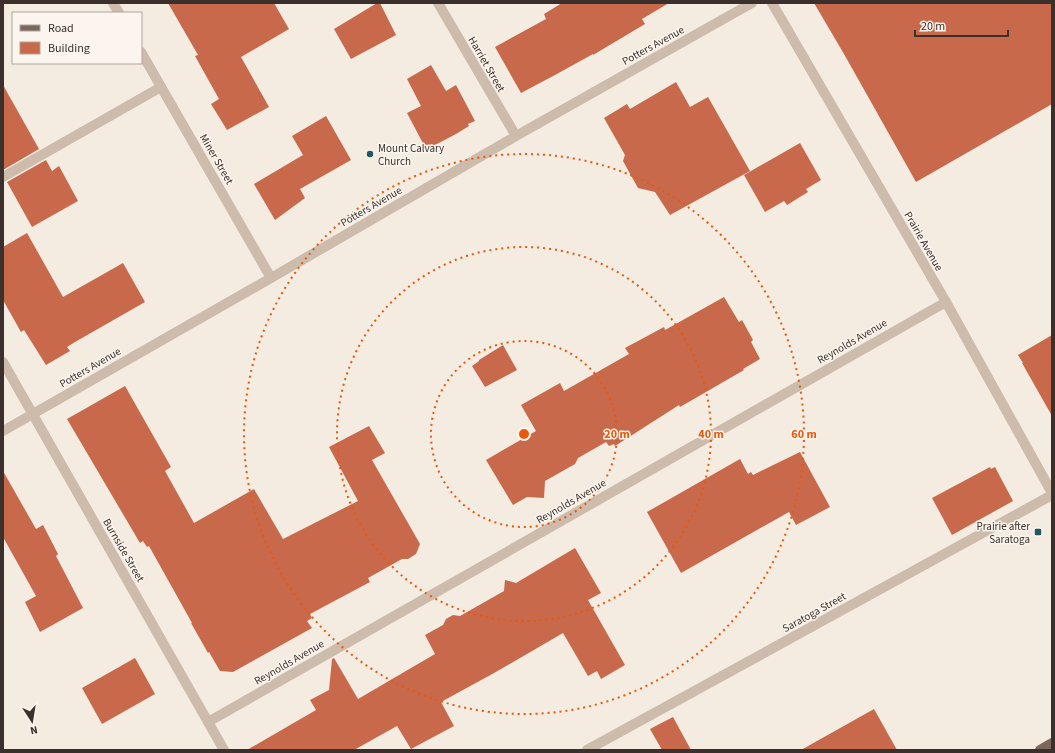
<svg xmlns="http://www.w3.org/2000/svg" width="1055" height="753" viewBox="0 0 1055 753" font-family="'Source Sans 3',sans-serif">
	<style>
		.building { fill: #c8694b }
		.lines { fill: none; stroke-linecap: round; stroke-linejoin: round }
		.minor { stroke: #cdbbac; stroke-width: 10 }
		.major { stroke: #7d675c; stroke-width: 10 }
		.ring { fill: none; stroke: #e8590c; stroke-width: 2; stroke-dasharray: 2 4 }
		.poi-dot { fill: #1f5a5e; stroke: #fbf5ee; stroke-width: 1.5 }
		.labels { text-anchor: middle; stroke-width: 3; stroke-linejoin: round; paint-order: stroke }
		.street-label { font-size: 11px; fill: #3b302b; stroke: #fbf5ee }
		.poi-label { font-size: 11px; fill: #3b302b; stroke: #fbf5ee; text-anchor: start }
		.centre { fill: #e8590c; stroke: #fbf5ee; stroke-width: 2 }
		.ring-label { font-size: 12px; text-anchor: middle; font-weight: bold; fill: #e8590c; stroke: #fbf5ee; stroke-width: 3; stroke-linejoin: round; paint-order: stroke }
	</style>
	<rect width="100%" height="100%" fill="#f4ebe1"/>
	<g class="building">
		<polygon points="168,3 274,3 289,29 241,57 269,107 227,130 211,104 219,99 195,56 198,55"/>
		<polygon points="377,3 380,3 396,35 351,59 334,29"/>
		<polygon points="562,3 669,3 642,19 645,24 593,55 593,54 555,75 521,93 495,47 546,19 544,14"/>
		<polygon points="814,3 1052,3 1052,104 916,182 844,54"/>
		<polygon points="431,65 446,91 456,85 475,121 468,124 469,126 456,134 433,146 432,144 425,147 407,113 421,106 407,79"/>
		<polygon points="676,82 690,107 708,97 750,171 670,215 655,192 638,188 623,161 625,155 604,118 627,104 630,109"/>
		<polygon points="3,85 39,149 3,170"/>
		<polygon points="326,116 351,160 300,189 305,198 275,220 254,184 303,155 292,136"/>
		<polygon points="800,143 821,180 806,189 808,192 787,205 784,201 765,212 744,175"/>
		<polygon points="46,160 52,171 59,166 78,201 32,227 7,182"/>
		<polygon points="27,233 63,297 123,263 145,302 75,342 67,347 70,351 46,365 24,330 21,332 3,300 3,247"/>
		<polygon points="724,297 739,322 742,320 753,340 751,342 760,359 743,369 744,370 680,407 679,405 615,446 614,444 609,446 606,442 578,458 575,464 545,481 544,498 527,497 513,505 486,460 536,431 521,405 560,383 564,391 629,354 625,348 664,327 665,330"/>
		<polygon points="1052,335 1052,416 1022,363 1023,363 1018,355"/>
		<polygon points="503,345 517,370 485,387 472,366 479,361 479,360"/>
		<polygon points="125,386 171,467 165,471 194,523 254,489 283,539 358,501 329,447 369,426 385,453 372,460 420,544 416,554 408,559 402,559 368,578 370,582 310,614 312,618 307,621 312,628 233,672 220,671 209,652 208,653 191,623 192,623 149,546 147,547 143,541 140,543 67,419"/>
		<polygon points="800,452 830,507 796,525 789,512 681,573 647,512 740,459 748,474 751,472 753,475"/>
		<polygon points="990,467 991,469 995,467 1013,501 952,535 932,498"/>
		<polygon points="3,471 36,529 43,525 58,554 56,556 83,608 40,632 25,602 36,596 3,537"/>
		<polygon points="575,548 601,593 588,600 625,665 601,679 597,671 588,676 563,633 494,673 441,702 454,726 411,749 397,726 354,750 247,750 316,710 310,700 329,690 332,659 334,658 358,699 435,654 425,635 443,625 446,619 453,615 460,616 504,591 505,580 516,583"/>
		<polygon points="135,658 155,694 102,724 82,688"/>
		<polygon points="874,709 897,750 801,750"/>
		<polygon points="673,717 691,750 662,750 650,729"/>
	</g>
	<g class="lines">
		<g class="minor">
			<polyline points="113,3 119,13"/>
			<polyline points="438,3 516,136"/>
			<polyline points="772,3 946,302 1052,493"/>
			<polyline points="141,52 271,278"/>
			<polyline points="3,177 161,87"/>
			<polyline points="3,362 224,750"/>
			<polyline points="3,431 271,278 516,136 752,3"/>
			<polyline points="208,722 946,302"/>
			<polyline points="587,750 1052,495"/>
		</g>
		<polyline class="major" points="1040,750 1052,743"/>
	</g>
	<g class="ring">
		<circle cx="524" cy="434" r="93"/>
		<circle cx="524" cy="434" r="187"/>
		<circle cx="524" cy="434" r="280"/>
	</g>
	<g class="poi-dot">
		<circle cx="370" cy="154" r="4"/>
		<rect x="1034" y="528" width="8" height="8" rx="2"/>
	</g>
	<g class="labels">
		<g class="street-label">
			<text transform="translate(653 45) rotate(-29)" y="4">Potters Avenue</text>
			<text transform="translate(487 64) rotate(60)" y="4">Harriet Street</text>
			<text transform="translate(217 159) rotate(60)" y="4">Miner Street</text>
			<text transform="translate(371 206) rotate(-30)" y="4">Potters Avenue</text>
			<text transform="translate(924 241) rotate(60)" y="4">Prairie Avenue</text>
			<text transform="translate(852 341) rotate(-30)" y="4">Reynolds Avenue</text>
			<text transform="translate(90 367) rotate(-30)" y="4">Potters Avenue</text>
			<text transform="translate(571 501) rotate(-30)" y="4">Reynolds Avenue</text>
			<text transform="translate(124 550) rotate(60)" y="4">Burnside Street</text>
			<text transform="translate(814 612) rotate(-29)" y="4">Saratoga Street</text>
			<text transform="translate(289 662) rotate(-30)" y="4">Reynolds Avenue</text>
		</g>
		<g class="poi-label">
			<text x="378" y="152">Mount Calvary<tspan x="378" dy="13">Church</tspan></text>
			<text x="1030" y="530" text-anchor="end">Prairie after<tspan x="1030" dy="13">Saratoga</tspan></text>
		</g>
	</g>
	<circle cx="524" cy="434" r="6" class="centre"/>
	<g class="ring-label">
		<text x="617" y="438">20 m</text>
		<text x="711" y="438">40 m</text>
		<text x="804" y="438">60 m</text>
	</g>
	<rect width="1055" height="753" fill="none" stroke="#3b302b" stroke-width="8"/>
	<rect x="12" y="12" width="130" height="52" fill="#fbf5ee" stroke="#aea6a0"/>
	<rect x="20" y="25" width="20" height="6" fill="#7d675c" stroke="#aea6a0"/>
	<text x="48" y="32" font-size="12" fill="#3b302b">Road</text>
	<rect x="20" y="42" width="20" height="12" fill="#c8694b" stroke="#aea6a0"/>
	<text x="48" y="52" font-size="12" fill="#3b302b">Building</text>
	<g transform="translate(32 721) rotate(168)" stroke="#fbf5ee" stroke-width="3" paint-order="stroke">
	<path d="M0-3L7 15L0 10L-7 15Z" fill="#3b302b"/>
	<text y="-6" font-size="11" font-weight="bold" text-anchor="middle" fill="#3b302b">N</text>
	</g>
	<path d="M915 30v6h93v-6" fill="none" stroke="#3b302b" stroke-width="2"/>
	<text x="921" y="30" font-size="12" fill="#3b302b" stroke="#fbf5ee" stroke-width="3" paint-order="stroke">20 m</text>
</svg>
